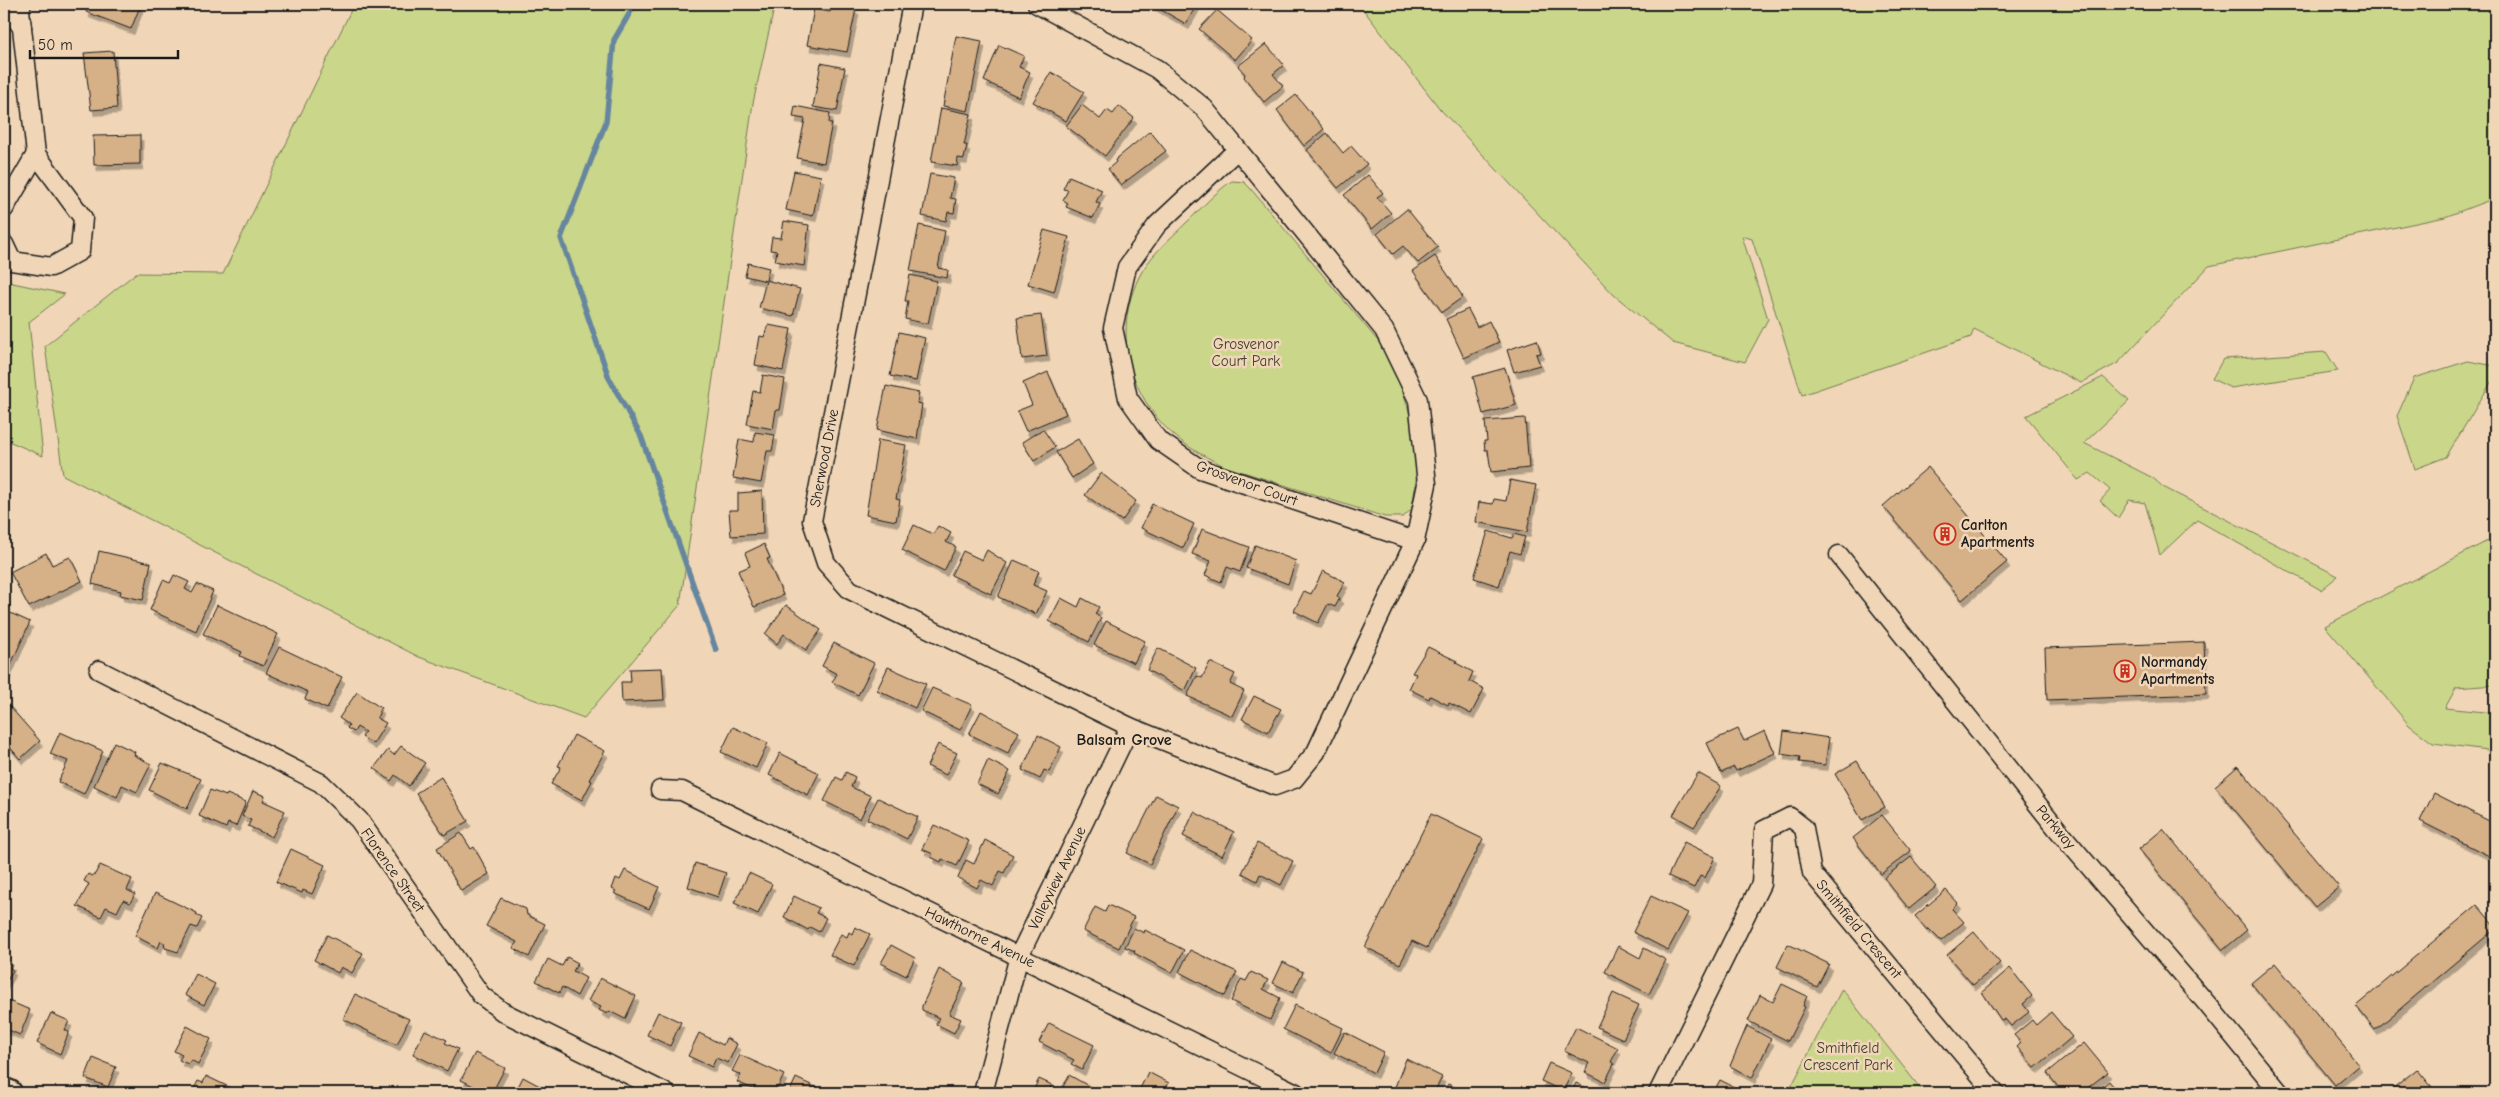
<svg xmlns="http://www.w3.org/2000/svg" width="2499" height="1097" viewBox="0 0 2499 1097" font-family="'Comic Neue',sans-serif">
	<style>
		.green { fill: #cad68a; stroke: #737953 }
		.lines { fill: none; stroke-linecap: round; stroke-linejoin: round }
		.stream { stroke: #66869f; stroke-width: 5.5 }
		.building { fill: #d6b087; stroke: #1c1c1c; filter: url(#shadow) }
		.street-casing { stroke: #1c1c1c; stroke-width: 21 }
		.secondary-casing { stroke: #1c1c1c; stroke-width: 29 }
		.street { stroke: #f0d6b7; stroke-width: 18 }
		.secondary { stroke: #f0d6b7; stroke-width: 25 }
		.labels { text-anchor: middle; stroke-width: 5; stroke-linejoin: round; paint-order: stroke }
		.park-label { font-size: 15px; fill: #3f4132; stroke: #f0d6b7 }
		.street-label { font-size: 15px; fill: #1c1c1c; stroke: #f0d6b7 }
		.poi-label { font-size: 15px; font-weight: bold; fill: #1c1c1c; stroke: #f0d6b7; text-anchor: start }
		.neighbourhood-label { font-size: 16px; font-weight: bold; fill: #1c1c1c; stroke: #f0d6b7 }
	</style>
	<defs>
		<filter id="shadow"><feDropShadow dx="3" dy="5.5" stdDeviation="0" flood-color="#0004"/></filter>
	</defs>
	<rect width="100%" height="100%" fill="#f0d6b7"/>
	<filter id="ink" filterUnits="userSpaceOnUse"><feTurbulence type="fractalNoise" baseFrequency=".02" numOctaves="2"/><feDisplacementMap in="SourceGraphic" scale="10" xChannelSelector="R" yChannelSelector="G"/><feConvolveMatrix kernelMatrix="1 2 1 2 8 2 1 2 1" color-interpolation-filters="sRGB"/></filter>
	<g filter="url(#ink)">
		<g class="green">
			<polygon points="354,4 775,4 753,103 680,605 584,718 419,657 63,475 45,346 136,273 223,274"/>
			<polygon points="1359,4 2495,4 2495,198 2445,217 2209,266 2118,363 2081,383 1974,329 1971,337 1802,395 1752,239 1742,236 1768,319 1745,362 1673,343 1614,295 1440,109"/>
			<path d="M1232,181l12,1 6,6 133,159 19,41 13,43 3,36 -6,42 -9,8h-18l-161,-51c-11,-6 -23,-11 -33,-18 -56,-36 -82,-107 -53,-169 10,-22 32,-40 49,-57 14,-13 28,-30 45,-41z"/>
			<polygon points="4,277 8,282 65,294 29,322 43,456 4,439"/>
			<polygon points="2326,352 2338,371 2231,388 2212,379 2223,359"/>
			<polygon points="2468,361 2495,366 2495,376 2446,457 2415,469 2397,416 2414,378"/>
			<polygon points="2103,377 2129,401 2084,443 2153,478 2163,487 2338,576 2321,590 2197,520 2160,555 2145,503 2129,500 2118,518 2100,501 2110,490 2090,473 2078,480 2026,416"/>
			<polygon points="2495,537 2495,685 2456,688 2445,708 2495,713 2495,751 2433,743 2409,725 2325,626"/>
			<polygon points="1842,989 1924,1093 1788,1093"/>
		</g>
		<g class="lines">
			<polyline class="stream" points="635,4 614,40 606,122 561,238 609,378 641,436 716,650"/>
		</g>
		<g class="building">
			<polygon points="89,4 141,4 131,29 86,12"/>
			<polygon points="1151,4 1197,4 1186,24"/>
			<polygon points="832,5 856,9 847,52 807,45 814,9 830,12"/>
			<polygon points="1217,10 1252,40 1235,60 1199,29"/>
			<polygon points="956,36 982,41 968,111 943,106"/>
			<polygon points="1266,44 1284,65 1273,74 1283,86 1264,102 1244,77 1245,74 1238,66"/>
			<polygon points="999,45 1024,56 1019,67 1030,72 1019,97 984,81"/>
			<polygon points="113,51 117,108 91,110 84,53"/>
			<polygon points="821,63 845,68 837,111 813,107"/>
			<polygon points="1051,72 1084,92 1066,121 1033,102"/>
			<polygon points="1296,95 1324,129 1304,146 1277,110"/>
			<polygon points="1082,105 1100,119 1107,110 1113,114 1119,106 1134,118 1105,156 1066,126"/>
			<polygon points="795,106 830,113 829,123 832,123 824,163 797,158 805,119 793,117"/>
			<polygon points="941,108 971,114 964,145 967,145 964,159 958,158 957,166 931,162"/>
			<polygon points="1150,131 1166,151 1121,185 1108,169 1116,162 1115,160"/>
			<polygon points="1327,133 1343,153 1351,146 1367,164 1338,188 1307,150"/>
			<polygon points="140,135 140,164 94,165 93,136"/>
			<polygon points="794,171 821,176 813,216 786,210"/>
			<polygon points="930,174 954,178 950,198 956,199 954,213 948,212 946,221 922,216"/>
			<polygon points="1368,175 1383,193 1377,197 1391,213 1372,229 1344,195"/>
			<polygon points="1069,176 1102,190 1096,202 1100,204 1093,218 1066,207 1068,203 1063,200 1068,190 1063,189"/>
			<polygon points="1407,209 1438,247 1418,263 1403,246 1393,254 1377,234"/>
			<polygon points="784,221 809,225 804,266 775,261 777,251 770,250 772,237 781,238"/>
			<polygon points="919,225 945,231 938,268 948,270 947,278 910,271"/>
			<polygon points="1044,230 1069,237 1054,292 1028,284"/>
			<polygon points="1435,256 1463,297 1442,312 1413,271"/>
			<polygon points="748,263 769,268 766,280 800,289 793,316 759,308 766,281 745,276"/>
			<polygon points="910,275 937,281 928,324 905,319 908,301 905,301"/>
			<polygon points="1468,309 1477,327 1489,321 1499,342 1464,358 1446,319"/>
			<polygon points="1041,315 1047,356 1022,359 1017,318"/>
			<polygon points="768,325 791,329 783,371 755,365 760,336 764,337"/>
			<polygon points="899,332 925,338 916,381 890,376"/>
			<polygon points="1537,340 1541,353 1536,354 1540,365 1514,372 1507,350"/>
			<polygon points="1505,368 1516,405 1483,414 1473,377"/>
			<polygon points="1048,372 1066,414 1026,431 1017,411 1032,405 1023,383"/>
			<polygon points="763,375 785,379 780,410 776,410 773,429 747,424 753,391 760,392"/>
			<polygon points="886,386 919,393 917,403 922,404 917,439 877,430"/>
			<polygon points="1525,418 1529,468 1491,472 1488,450 1485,450 1484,441 1487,441 1485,421"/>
			<polygon points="1043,429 1055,447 1034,461 1022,442"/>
			<polygon points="755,432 775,435 772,451 767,451 761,483 733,478 739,439 754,442"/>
			<polygon points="1078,439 1093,464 1072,478 1056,452"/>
			<polygon points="878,440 906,445 896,499 900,500 896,521 866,515"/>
			<polygon points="1928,467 2007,562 1962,600 1883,506"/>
			<polygon points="1101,473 1136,501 1122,521 1085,495"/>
			<polygon points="1510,480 1536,485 1527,532 1476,522 1479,502 1493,504 1494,499 1506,501"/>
			<polygon points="762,491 763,534 731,536 729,510 738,510 738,493"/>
			<polygon points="1152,504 1194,524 1183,548 1141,528"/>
			<polygon points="914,525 933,534 938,526 951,533 946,542 956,547 944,571 902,550"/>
			<polygon points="1202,529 1249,547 1240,572 1227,567 1221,582 1205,575 1211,561 1192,554"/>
			<polygon points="1488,531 1512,538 1514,534 1525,537 1520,554 1510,551 1499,586 1474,578"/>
			<polygon points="764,544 770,558 767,559 783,595 754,607 738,571 750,566 745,553"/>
			<polygon points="1255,545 1296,561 1288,584 1246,568"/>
			<polygon points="987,550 1007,563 991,594 951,575 963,551 982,560"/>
			<polygon points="99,551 151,563 143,600 120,595 121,591 92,584"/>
			<polygon points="46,553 52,565 70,557 82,581 29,607 10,572"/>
			<polygon points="1014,560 1039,571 1033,585 1047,591 1036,614 998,597"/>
			<polygon points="1323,571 1345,582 1337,596 1340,598 1335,607 1328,604 1318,623 1294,611 1304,591 1311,594"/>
			<polygon points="174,575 189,582 185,589 192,593 197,584 213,591 196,631 150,610 163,580 170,583"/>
			<polygon points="1061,598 1078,607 1082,598 1099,607 1095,614 1101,618 1089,642 1049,621"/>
			<polygon points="217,605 278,634 263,666 240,656 242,652 203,634"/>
			<polygon points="786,605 821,630 806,650 784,634 777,644 765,634"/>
			<polygon points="6,611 30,622 4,680 4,617"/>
			<polygon points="1106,621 1145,641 1134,663 1094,645"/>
			<polygon points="2204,642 2206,694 2047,700 2045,648"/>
			<polygon points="834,643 874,663 858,695 832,682 837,674 822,666"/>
			<polygon points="279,647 342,677 327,709 305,699 308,692 266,673"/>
			<polygon points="1428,647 1457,661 1456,663 1473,672 1469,681 1484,689 1471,714 1449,703 1448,705 1430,696 1429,699 1409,689 1416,674 1412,673"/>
			<polygon points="1158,648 1196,668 1185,691 1147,670"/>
			<polygon points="1210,662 1235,674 1230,684 1244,691 1232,716 1187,696 1197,676 1202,678"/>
			<polygon points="888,667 926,684 915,708 877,690"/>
			<polygon points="662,668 664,700 622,702 621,682 631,682 630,669"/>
			<polygon points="932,688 972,705 960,730 921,711"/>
			<polygon points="357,692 381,708 377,718 386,723 373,744 362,737 365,732 357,727 354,732 347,728 349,725 339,718"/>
			<polygon points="1254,696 1281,709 1268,732 1242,719"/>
			<polygon points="4,700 40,741 20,759 7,744 4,747"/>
			<polygon points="981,711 1019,732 1008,753 969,734"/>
			<polygon points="733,727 768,743 756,768 721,752"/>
			<polygon points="1738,729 1744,741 1765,731 1775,753 1736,771 1734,767 1721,773 1707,743"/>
			<polygon points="1784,731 1829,738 1825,765 1799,762 1800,757 1781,754"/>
			<polygon points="60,732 103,751 84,794 58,782 68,761 50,754"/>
			<polygon points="574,735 605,751 589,780 592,781 582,800 551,784 561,767 558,766"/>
			<polygon points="1038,735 1061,747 1049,772 1044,770 1040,779 1022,770"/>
			<polygon points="114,742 135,752 134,755 151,764 137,792 122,785 117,797 94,786"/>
			<polygon points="938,744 957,753 946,775 927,766"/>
			<polygon points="401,746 425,763 409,786 395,775 391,781 374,768 388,750 394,755"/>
			<polygon points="780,753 819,773 808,795 769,775"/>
			<polygon points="988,760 1010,771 998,794 977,784"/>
			<polygon points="1857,761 1885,807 1862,820 1835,774"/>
			<polygon points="162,763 201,779 187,809 149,790"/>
			<polygon points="2238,766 2339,887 2315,907 2215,786"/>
			<polygon points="846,772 855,777 851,787 871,796 860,819 824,801 836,777 842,780"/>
			<polygon points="1698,773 1721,786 1694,827 1673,815"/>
			<polygon points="441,777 468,821 444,835 416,793"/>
			<polygon points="210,790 226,796 227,794 246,802 236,826 228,823 226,828 199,816"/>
			<polygon points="253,791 265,796 263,801 285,811 272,837 248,826 251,820 242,816"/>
			<polygon points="2434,793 2495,824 2495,859 2420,821"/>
			<polygon points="1156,795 1178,806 1150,864 1127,853"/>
			<polygon points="878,798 918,817 907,839 867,819"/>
			<polygon points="1194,812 1234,832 1222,856 1183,836"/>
			<polygon points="1431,814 1483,839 1427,948 1412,941 1400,964 1365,947"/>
			<polygon points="1882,815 1911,851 1881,874 1853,838"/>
			<polygon points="934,825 969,841 957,866 942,859 941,862 931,857 933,854 922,849"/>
			<polygon points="2163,829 2247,930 2223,950 2139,849"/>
			<polygon points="461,833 471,849 474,847 489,874 461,891 437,848"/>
			<polygon points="985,840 1013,855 1004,873 1000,871 993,886 981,880 977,888 958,878 966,860 974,864"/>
			<polygon points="1684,842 1715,857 1705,878 1700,876 1694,888 1668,876"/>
			<polygon points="1257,843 1293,861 1281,885 1260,874 1257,881 1242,873"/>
			<polygon points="291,849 325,865 312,894 303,890 302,893 276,882"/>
			<polygon points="1911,857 1936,887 1909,909 1884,878"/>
			<polygon points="695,863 726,873 718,897 688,887"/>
			<polygon points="100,865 132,879 127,890 135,894 130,903 123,900 117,912 106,907 101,917 77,906 89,884 84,881 88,874 92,876 95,874"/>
			<polygon points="625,870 659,887 649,909 614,893 616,891 612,889 616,878 620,880"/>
			<polygon points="749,873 772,884 758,914 734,903"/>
			<polygon points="1946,890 1958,903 1952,909 1964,922 1941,941 1928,928 1927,930 1915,916"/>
			<polygon points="155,893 197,913 196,915 202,918 197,928 191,926 178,952 165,948 164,943 161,941 158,948 135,936"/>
			<polygon points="794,896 819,908 816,913 826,918 819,932 810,927 808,930 784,917"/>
			<polygon points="1651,896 1688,913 1668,950 1633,932"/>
			<polygon points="501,898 526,909 527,915 545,924 529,957 513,948 517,942 486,926"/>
			<polygon points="1108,905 1134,917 1119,948 1083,931 1095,907 1105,912"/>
			<polygon points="2477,905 2495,926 2495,929 2375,1030 2356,1006"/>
			<polygon points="855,927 870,934 854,966 830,955 841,934 847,937 849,932 852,934"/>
			<polygon points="1134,928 1144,933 1145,930 1184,950 1172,973 1134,953 1135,951 1125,947"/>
			<polygon points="1974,932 2000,963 1973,985 1947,955"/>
			<polygon points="327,935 363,953 352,973 341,967 338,973 314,960"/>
			<polygon points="1788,944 1829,964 1817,987 1777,967"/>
			<polygon points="891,945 915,958 906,976 881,963"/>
			<polygon points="1618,946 1640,958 1644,948 1666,960 1649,994 1605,972"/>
			<polygon points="1190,950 1237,972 1225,996 1179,972"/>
			<polygon points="567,957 578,963 573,971 586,978 577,996 562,987 559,993 536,981 548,959 562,966"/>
			<polygon points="4,961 12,965 10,968 13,970 4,986"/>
			<polygon points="1283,962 1303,972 1293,993 1273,983"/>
			<polygon points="2275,963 2359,1065 2335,1085 2251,983"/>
			<polygon points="2010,968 2032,996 2023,1004 2029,1012 2011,1026 2005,1019 2001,1020 1982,992"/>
			<polygon points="939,969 964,983 949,1014 961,1019 954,1033 936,1024 939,1018 922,1010 922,1006"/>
			<polygon points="1251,972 1268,980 1263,989 1280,998 1270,1020 1231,1001 1241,979 1246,981"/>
			<polygon points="196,974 215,984 204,1005 185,995"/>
			<polygon points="600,978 636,996 625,1019 609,1011 607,1014 599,1010 601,1007 588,1001"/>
			<polygon points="1782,984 1807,996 1803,1006 1805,1007 1788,1041 1748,1021 1760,995 1773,1002"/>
			<polygon points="1613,993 1639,1005 1623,1039 1597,1027"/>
			<polygon points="355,994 409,1019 397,1045 343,1019"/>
			<polygon points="4,999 30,1010 20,1035 4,1028"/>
			<polygon points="1295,1005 1343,1028 1331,1053 1283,1029"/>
			<polygon points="658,1012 681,1022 670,1046 647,1035"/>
			<polygon points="2051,1012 2072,1037 2035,1068 2017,1047 2021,1043 2014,1035 2032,1020 2036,1025"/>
			<polygon points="51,1013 69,1021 65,1030 69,1032 60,1054 37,1043"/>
			<polygon points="1049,1023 1094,1045 1082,1070 1071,1064 1074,1060 1039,1042"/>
			<polygon points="187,1026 211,1039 198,1064 191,1060 188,1064 179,1060 182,1055 174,1051"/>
			<polygon points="1747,1026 1771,1039 1752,1078 1730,1066"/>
			<polygon points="1576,1027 1618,1048 1611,1062 1614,1064 1605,1082 1585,1072 1589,1063 1564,1051"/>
			<polygon points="425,1030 447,1040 445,1043 458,1049 447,1071 413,1054"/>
			<polygon points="1345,1032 1384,1052 1374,1073 1334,1053"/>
			<polygon points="699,1033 723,1045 726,1038 737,1044 728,1063 716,1058 712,1067 688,1056"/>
			<polygon points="2084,1043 2108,1072 2081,1093 2063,1093 2047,1073"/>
			<polygon points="475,1053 505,1068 492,1093 488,1093 461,1080"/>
			<polygon points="740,1055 784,1075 775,1093 762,1093 737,1082 741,1075 732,1071"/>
			<polygon points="93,1058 116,1067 108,1087 85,1078"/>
			<polygon points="1406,1059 1442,1077 1434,1093 1416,1093 1405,1088 1403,1091 1395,1087"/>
			<polygon points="1549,1063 1572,1073 1563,1091 1541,1081"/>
			<polygon points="2417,1069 2437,1093 2387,1093"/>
			<polygon points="1148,1072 1169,1083 1163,1093 1138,1093"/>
			<polygon points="1069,1075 1094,1089 1091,1093 1060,1093"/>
			<polygon points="206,1076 231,1088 228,1093 192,1093 198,1081 203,1083"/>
			<polygon points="523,1077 549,1091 548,1093 515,1093"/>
			<polygon points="796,1078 828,1093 789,1093"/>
			<polygon points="1039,1079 1052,1085 1049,1091 1053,1093 1032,1093"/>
			<polygon points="1720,1080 1744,1092 1743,1093 1713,1093"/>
			<polygon points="2109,1081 2119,1093 2094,1093"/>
			<polygon points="1576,1083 1597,1093 1571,1093"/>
			<polygon points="1448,1084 1467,1093 1443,1093"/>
		</g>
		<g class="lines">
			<g class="street-casing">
				<g id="street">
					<polyline points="912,4 812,521 826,563 850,590 1130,727 1275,786 1294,779 1316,752 1415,541 1427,484 1418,400 1384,330 1204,108 1157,69 1037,4"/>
					<polyline points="4,5 22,27"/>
					<polyline points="1237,150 1157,225 1127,267 1113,328 1128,398 1158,440 1200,469 1415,541"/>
					<polyline points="4,209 36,154"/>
					<polyline points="4,244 12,261 51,267 80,251 83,218 36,154 20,10 22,4"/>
					<polyline points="1839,555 2058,830 2208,1005 2280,1093"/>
					<polyline points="99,670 321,783 359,820 481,995 503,1012 666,1093"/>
					<polyline points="660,790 682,791 1296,1093"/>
					<polyline points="983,1093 1019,956 1130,727"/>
					<polyline points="1658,1093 1761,884 1764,830 1790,817 1804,828 1812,873 1995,1093"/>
				</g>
			</g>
			<g class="secondary-casing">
				<polyline id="secondary" points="4,1091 9,1093"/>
			</g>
			<use href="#street" class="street"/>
			<use href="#secondary" class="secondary"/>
		</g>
	</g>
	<defs>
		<g id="building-ring" transform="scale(1.125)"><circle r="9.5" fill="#f0d6b7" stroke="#c8321e" stroke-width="1.5"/><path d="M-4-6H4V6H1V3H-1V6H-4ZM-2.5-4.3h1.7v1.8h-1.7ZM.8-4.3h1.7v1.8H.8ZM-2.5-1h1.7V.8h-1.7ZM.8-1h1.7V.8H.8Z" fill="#c8321e"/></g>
	</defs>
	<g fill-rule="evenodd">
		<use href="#building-ring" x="1945" y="534"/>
		<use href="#building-ring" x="2125" y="671"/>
	</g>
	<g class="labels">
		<g class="park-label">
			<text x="1246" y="349">Grosvenor<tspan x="1246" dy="17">Court Park</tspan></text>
			<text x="1848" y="1053">Smithfield<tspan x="1848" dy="17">Crescent Park</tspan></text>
		</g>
		<g class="street-label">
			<text transform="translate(824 458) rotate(-79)" y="5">Sherwood Drive</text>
			<text transform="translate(1247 483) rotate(20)" y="5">Grosvenor Court</text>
			<text transform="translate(2056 827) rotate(50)" y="5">Parkway</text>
			<text transform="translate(393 870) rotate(55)" y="5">Florence Street</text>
			<text transform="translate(1057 878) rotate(-64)" y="5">Valleyview Avenue</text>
			<text transform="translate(1859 929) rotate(50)" y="5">Smithfield Crescent</text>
			<text transform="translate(980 937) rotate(26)" y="5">Hawthorne Avenue</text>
		</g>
		<g class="poi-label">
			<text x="1961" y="530">Carlton<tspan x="1961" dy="17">Apartments</tspan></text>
			<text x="2141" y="667">Normandy<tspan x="2141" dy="17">Apartments</tspan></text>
		</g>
		<g class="neighbourhood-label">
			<text x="1124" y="745">Balsam Grove</text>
		</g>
	</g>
	<rect width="2499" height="1097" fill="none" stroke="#f0d6b7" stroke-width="20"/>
	<rect x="10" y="10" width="2479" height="1077" fill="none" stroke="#1c1c1c" stroke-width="2" filter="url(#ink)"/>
	<path d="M30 50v8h148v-8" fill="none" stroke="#1c1c1c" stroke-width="2.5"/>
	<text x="38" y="50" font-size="15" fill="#1c1c1c" stroke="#f0d6b7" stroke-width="4" paint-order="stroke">50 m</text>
</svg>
